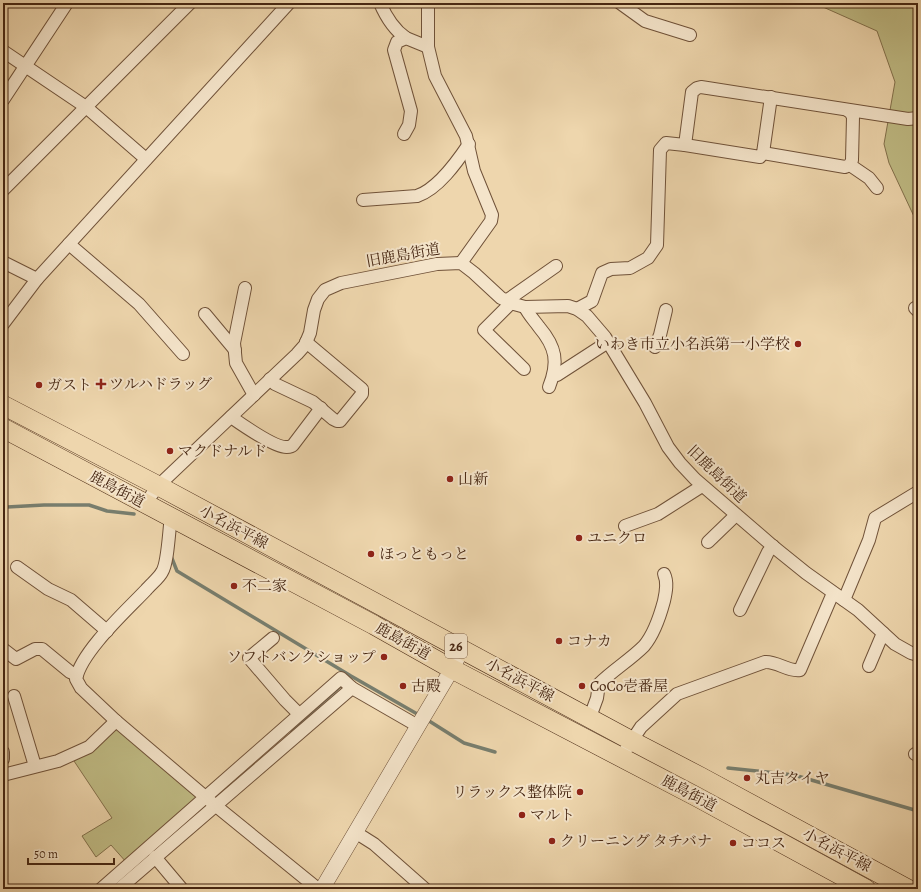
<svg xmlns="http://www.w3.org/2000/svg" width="921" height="892" viewBox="0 0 921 892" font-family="Alegreya,'Noto Serif JP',serif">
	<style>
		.green { fill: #c0bc85; stroke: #83714c }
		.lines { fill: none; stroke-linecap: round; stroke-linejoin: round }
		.stream { stroke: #787e6e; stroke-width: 3.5 }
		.minor-casing { stroke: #705239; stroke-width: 14 }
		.tertiary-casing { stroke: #705239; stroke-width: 16 }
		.primary-casing { stroke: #462612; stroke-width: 20 }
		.minor { stroke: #f4e4ca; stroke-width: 12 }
		.tertiary { stroke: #f4e4ca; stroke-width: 15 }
		.primary { stroke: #eed6ad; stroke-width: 19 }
		.poi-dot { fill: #8f2418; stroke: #f4e4ca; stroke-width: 1.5 }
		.labels { text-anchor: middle; stroke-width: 4; stroke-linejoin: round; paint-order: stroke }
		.shield { fill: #f4e4ca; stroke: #7a5f49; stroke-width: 1 }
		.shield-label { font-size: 14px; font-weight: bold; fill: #462612 }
		.street-label { font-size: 15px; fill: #462612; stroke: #f4e4ca }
		.poi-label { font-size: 15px; fill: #462612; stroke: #f4e4ca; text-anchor: start }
	</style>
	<rect width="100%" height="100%" fill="#eed6ad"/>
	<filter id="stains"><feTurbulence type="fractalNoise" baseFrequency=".005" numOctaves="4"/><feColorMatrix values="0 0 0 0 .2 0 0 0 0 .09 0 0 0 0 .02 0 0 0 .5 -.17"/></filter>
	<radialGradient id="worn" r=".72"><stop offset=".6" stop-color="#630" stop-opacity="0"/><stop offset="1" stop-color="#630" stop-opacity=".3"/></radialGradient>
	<g class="green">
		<polygon points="814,3 918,3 918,225 889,163 884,144 895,82 877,31"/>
		<polygon points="118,727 200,799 127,863 111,845 96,857 82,836 112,818 74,761 93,750"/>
	</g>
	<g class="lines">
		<g class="stream">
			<polyline points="3,506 7,507 44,505 89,505 107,511 134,514"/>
			<polyline points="171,556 177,571 351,676 419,715"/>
			<polyline points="426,719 464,743 495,752"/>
			<polyline points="291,730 343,684"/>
			<polyline points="728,768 794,775 918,811"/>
		</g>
		<g class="minor-casing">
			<g id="minor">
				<path d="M380,3c6,14 13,26 26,35"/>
				<polyline points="428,3 428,47 435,76 466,136 474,171 492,215 491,221 461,263"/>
				<polyline points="620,3 645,21 690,35"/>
				<polyline points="3,51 86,107 146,159"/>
				<polyline points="3,100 67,3"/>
				<polyline points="404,134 409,125 411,111 394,50 397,42 406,38 428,47"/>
				<polyline points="685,145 692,92 697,88 701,87 908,119 918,118"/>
				<polyline points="763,153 845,167 850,165 852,160 853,117 851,113 847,110"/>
				<polyline points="850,165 869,178 877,188"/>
				<polyline points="3,190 190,3"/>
				<path d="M363,200l54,-4c21,-7 40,-34 52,-52"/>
				<polyline points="69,244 139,304 183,354"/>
				<polyline points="3,262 37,279"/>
				<polyline points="245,288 234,343 236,363 254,395"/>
				<polyline points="506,301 556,266"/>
				<polyline points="511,303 484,330 524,369"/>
				<path d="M525,307c3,7 9,13 14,20 17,20 20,35 10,60"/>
				<polyline points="915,308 918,311"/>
				<polyline points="577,309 592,301 602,273 611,269 630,268 648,258 657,245 660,150 666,143 685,145 760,157 763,153 771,97"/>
				<polyline points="205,314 235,350"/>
				<polyline points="3,324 37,279 289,3"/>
				<polyline points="655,347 660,335 666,310"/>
				<polyline points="554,375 557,375 608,342"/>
				<polyline points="270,379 275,384 313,402 333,419 337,421 340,421 362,394 362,389 306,342"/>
				<path d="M231,417c10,7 44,31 56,30 2,0 5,-1 6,-2l28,-37"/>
				<polyline points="145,504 158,486 297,354 305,345 310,333 314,310 318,299 325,290 341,283 437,264 461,263 474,273 501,298 514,304 525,307 568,306 577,309 587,316 605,337 645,403 668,447 680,463 695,479 775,548 806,573 858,610 895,644 911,653 918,655"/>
				<path d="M171,517c-2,12 -3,46 -9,55 -3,6 -11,12 -16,18 -20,21 -65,62 -70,89l5,9 35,33 100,85 102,83"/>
				<polyline points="625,526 658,514 702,486"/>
				<polyline points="708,542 736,515"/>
				<polyline points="17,567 48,589 71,600 107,631"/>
				<polyline points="844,600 869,540 875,518 918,492"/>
				<polyline points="740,610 768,552 773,546"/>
				<polyline points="273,638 249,658 285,700 299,714"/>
				<polyline points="3,649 16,659 35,649 42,649 70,672 77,675"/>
				<polyline points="869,666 883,633"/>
				<polyline points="14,696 35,766"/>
				<path d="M590,717l7,-19 2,-14c14,-14 31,-24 45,-38 10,-12 16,-30 20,-45 2,-9 4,-19 0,-27"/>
				<polyline points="3,752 3,759"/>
				<polyline points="915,754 918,755"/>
				<path d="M621,757l20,-30 36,-33 88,-32c12,-1 23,10 35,8l33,-77"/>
				<polyline points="3,775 58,761 89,747 116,721"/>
				<polyline points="355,832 374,844 425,889"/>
				<polyline points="155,857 182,889"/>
				<polyline points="101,889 341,678 352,688 418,726"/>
				<polyline points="119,889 352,688"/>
			</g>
		</g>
		<g class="tertiary-casing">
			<polyline id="tertiary" points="322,889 421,721 452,669 462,649"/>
		</g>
		<g class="primary-casing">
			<g id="primary">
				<polyline points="3,405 153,483 632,741 701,777 908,889"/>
				<polyline points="3,428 374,625 452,669 697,797 866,889"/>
			</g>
		</g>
		<use href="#minor" class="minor"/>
		<use href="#tertiary" class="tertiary"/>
		<use href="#primary" class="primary"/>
	</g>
	<g class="poi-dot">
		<circle cx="798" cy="344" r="4"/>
		<path d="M99 378h4v4h4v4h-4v4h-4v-4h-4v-4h4z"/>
		<circle cx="39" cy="385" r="4"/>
		<circle cx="170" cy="451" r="4"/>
		<circle cx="450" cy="479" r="4"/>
		<circle cx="579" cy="538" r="4"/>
		<circle cx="371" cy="554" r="4"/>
		<circle cx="234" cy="586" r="4"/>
		<circle cx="559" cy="641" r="4"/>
		<circle cx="384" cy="657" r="4"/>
		<circle cx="403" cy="686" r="4"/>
		<circle cx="582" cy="686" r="4"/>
		<circle cx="747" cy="778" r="4"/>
		<circle cx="580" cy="792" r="4"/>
		<circle cx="522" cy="815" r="4"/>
		<circle cx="552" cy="841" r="4"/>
		<circle cx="733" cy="843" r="4"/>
	</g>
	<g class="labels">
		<rect class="shield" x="445" y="634" width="22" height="24" rx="3"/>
		<g class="shield-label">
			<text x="456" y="651">26</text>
		</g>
		<g class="street-label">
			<text transform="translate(403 255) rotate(-10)" y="5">旧鹿島街道</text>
			<text transform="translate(717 474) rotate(44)" y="5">旧鹿島街道</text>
			<text transform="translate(117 489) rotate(28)" y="5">鹿島街道</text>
			<text transform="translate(234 527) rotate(28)" y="5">小名浜平線</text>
			<text transform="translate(403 641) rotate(29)" y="5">鹿島街道</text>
			<text transform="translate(520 680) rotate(28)" y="5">小名浜平線</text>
			<text transform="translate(689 793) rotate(28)" y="5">鹿島街道</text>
			<text transform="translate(837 850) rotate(28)" y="5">小名浜平線</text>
		</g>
		<g class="poi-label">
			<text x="790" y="349" text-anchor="end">いわき市立小名浜第一小学校</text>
			<text x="109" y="389">ツルハドラッグ</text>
			<text x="47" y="390">ガスト</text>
			<text x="178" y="456">マクドナルド</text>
			<text x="458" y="484">山新</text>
			<text x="587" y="543">ユニクロ</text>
			<text x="379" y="559">ほっともっと</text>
			<text x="242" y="591">不二家</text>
			<text x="567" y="646">コナカ</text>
			<text x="376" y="662" text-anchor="end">ソフトバンクショップ</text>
			<text x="411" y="691">古殿</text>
			<text x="590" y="691">CoCo壱番屋</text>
			<text x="755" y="783">丸吉タイヤ</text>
			<text x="572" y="797" text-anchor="end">リラックス整体院</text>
			<text x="530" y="820">マルト</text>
			<text x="560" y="846">クリーニング タチバナ</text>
			<text x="741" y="848">ココス</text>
		</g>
	</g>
	<rect width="921" height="892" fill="none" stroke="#eed6ad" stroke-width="16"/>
	<rect x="4" y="4" width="913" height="884" fill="none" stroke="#462612" stroke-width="2"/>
	<rect x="8" y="8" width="905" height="876" fill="none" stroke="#462612"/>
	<path d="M28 858v6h86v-6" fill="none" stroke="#462612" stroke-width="2"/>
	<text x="34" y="858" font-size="12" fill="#462612" stroke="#f4e4ca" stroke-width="3" paint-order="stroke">50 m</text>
	<rect width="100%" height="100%" filter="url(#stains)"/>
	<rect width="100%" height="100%" fill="url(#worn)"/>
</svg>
